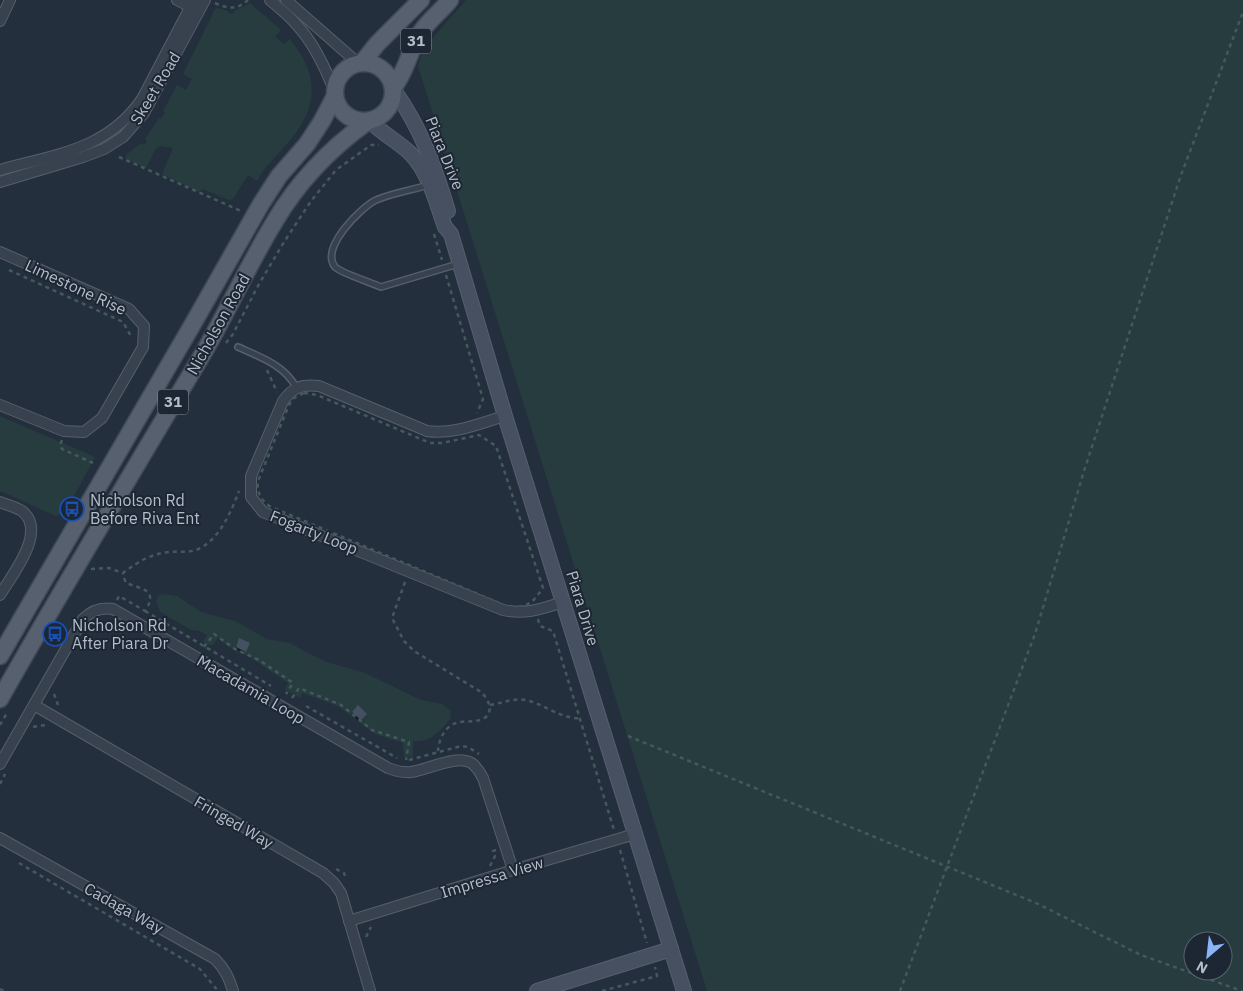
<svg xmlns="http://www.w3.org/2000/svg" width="1243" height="991" viewBox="0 0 1243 991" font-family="'IBM Plex Sans',sans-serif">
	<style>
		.green { fill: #263c3f; fill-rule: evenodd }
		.shadow { fill: #0007 }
		.building { fill: #455162 }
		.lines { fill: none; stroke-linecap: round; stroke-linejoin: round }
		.lane-casing { stroke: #565f6c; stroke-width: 8 }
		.street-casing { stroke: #565f6c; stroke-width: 12 }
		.secondary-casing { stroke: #565f6c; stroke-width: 16 }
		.primary-casing { stroke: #414a57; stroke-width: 19 }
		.path { stroke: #44595c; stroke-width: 2.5; stroke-dasharray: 4 4; stroke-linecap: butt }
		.lane { stroke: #38414e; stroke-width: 5 }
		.street { stroke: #38414e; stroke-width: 10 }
		.secondary { stroke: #465061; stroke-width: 14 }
		.primary { stroke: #56606e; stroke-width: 16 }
		.labels { text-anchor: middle; stroke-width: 4; stroke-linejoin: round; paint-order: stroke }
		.shield { fill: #1d2633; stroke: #878f9c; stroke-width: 1 }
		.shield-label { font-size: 15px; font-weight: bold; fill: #b4bcc9 }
		.street-label { font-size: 16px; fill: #b4bcc9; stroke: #1d2633 }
		.poi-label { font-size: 16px; fill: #b4bcc9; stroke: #1d2633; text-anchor: start }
	</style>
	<rect width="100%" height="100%" fill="#242f3e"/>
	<g class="green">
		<path d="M466,0h777v991h-536l-289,-925 5,-17zM1193,941h30v30h-30z"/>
		<path d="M250,3l31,27 -6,7 9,7 6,-5c31,38 28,70 -4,106 -10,12 -22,22 -29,36l-9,-6 -15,24 -4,1 -26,-11 -4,3 -37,-18 11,-26 -12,-2 -5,2 -10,20 -20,-9v-4l15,-12 3,2 3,-3 -2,-3 14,-21 2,1 4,-6 -2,-2 14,-26 9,5 6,-11 -9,-5 32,-65 3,-1 10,3v2l5,1 1,-3z"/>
		<polygon points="0,416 95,457 65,512 56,516 0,491"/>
		<path d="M162,594l15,2 24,16 34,9 32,18 23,4 16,9 21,10 38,11 56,27 21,4 8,6 1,8c-11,13 -20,25 -38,23v16h-9l-1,-14 -28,-9 -37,-28 -36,-13 -2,5 -15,-9 3,-6 -37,-25 -24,-12 -9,-8 -6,8 -9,-4 4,-7 -7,-4 -9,-1 -31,-18 -4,-11 3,-6z"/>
	</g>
	<g class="shadow">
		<polygon points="238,642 245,651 243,653 235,649"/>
		<polygon points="358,707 365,714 358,721 351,714"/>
	</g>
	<g class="building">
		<polygon points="239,638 250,643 246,652 236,647"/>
		<polygon points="358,705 367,714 361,720 352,712"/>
	</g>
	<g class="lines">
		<g class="lane-casing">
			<g id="lane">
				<path d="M429,185c-17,5 -37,8 -53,15 -16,8 -56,48 -41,67 6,6 37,16 46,20l77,-23"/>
				<path d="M238,347c22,10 46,18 58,40"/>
			</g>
		</g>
		<g class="street-casing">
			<g id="street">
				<polyline points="177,0 191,7"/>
				<path d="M270,0c9,8 18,15 26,24 18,19 30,45 39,69"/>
				<polyline points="286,0 359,64"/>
				<polyline points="0,21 10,0"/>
				<path d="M0,170c56,-16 107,-20 142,-71l52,-99"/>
				<polyline points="0,182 83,157 104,149 123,137 144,113 205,0"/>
				<polyline points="0,252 129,309 144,326 143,347 102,418 84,432 64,431 0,405"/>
				<path d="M505,416c-25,7 -51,19 -78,15l-108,-45c-17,-2 -26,1 -36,15l-32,75v21l12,15 240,98c23,5 38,-1 60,-8"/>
				<path d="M0,502c7,3 16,5 22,9 26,20 -10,64 -22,84"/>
				<polyline points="34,705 323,873 334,883 341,893 370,991"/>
				<path d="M0,764l83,-145c9,-9 18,-12 30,-10l275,159c8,3 15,5 23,4 17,-2 49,-20 63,-7 4,4 7,9 9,13l30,92"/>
				<path d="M0,838l215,121c10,10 14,19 18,32"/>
				<polyline points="349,921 513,870 635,834"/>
			</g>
		</g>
		<g class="secondary-casing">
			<g id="secondary">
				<path d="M394,90c28,40 40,75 54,121"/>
				<path d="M370,121c13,13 27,20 40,32 19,19 26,49 35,74l6,7 54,182 179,575"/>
				<polyline points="537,991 671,949"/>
			</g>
		</g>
		<g class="primary-casing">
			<g id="primary">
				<circle cx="364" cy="92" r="29"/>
				<polyline points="362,63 377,44 421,0"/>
				<path d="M393,88c14,-17 16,-38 28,-56 8,-12 20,-21 29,-32"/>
				<polyline points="0,656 194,322 261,204 279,176 307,144 322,121 335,96"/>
				<path d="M0,699c65,-115 133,-228 201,-342 26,-44 47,-92 74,-136 23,-39 56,-73 92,-99"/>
			</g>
		</g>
		<g class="path">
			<path d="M215,3c13,6 22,7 33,-3"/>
			<polyline points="119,157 241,211"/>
			<polyline points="434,234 442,260"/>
			<polyline points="9,270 123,322 132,338"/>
			<polyline points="446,275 483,399 477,413"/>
			<polyline points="226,343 233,334 259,284 284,242 311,201 336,170 371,145 379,145"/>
			<polyline points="267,370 277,392"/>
			<path d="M304,393l13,2 113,48h12l37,-8 17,11 47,142c-12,16 -12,17 -32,20l-242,-102c-9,-8 -12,-13 -11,-25l31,-76 5,-7z"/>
			<polyline points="62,440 60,445 62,449 93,463"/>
			<path d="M91,569l18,-1 14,5c15,-11 27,-19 46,-21 9,-1 18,1 27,-2 23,-9 35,-38 43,-59"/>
			<path d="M405,582l-13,36 12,23 10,10 67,41c8,7 15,23 -1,28 -6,2 -13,1 -20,2 -14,2 -21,16 -22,29"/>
			<path d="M117,600l2,-4 26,15c14,-21 -3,-22 -19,-28l-2,-5 -1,-5"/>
			<polyline points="145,611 271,686"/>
			<polyline points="538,619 540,626 553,631 614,830"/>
			<polyline points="204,647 214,634 235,649 259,660 293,683 286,694"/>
			<polyline points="54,694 58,705"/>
			<polyline points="292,698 299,688 341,705 372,730 409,742 406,760"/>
			<path d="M490,705c13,-2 22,-7 35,-5 18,3 37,20 56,18"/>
			<polyline points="306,706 397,758"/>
			<polyline points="0,725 8,711"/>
			<polyline points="33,727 45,725"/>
			<polyline points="628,736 1036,903 1141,955 1242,991"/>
			<polyline points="409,760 461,746 468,747 479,754"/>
			<polyline points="0,784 5,774"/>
			<polyline points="620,850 647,943"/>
			<polyline points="19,863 200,969 218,991"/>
			<polyline points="490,866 495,856 493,851 496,850"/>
			<polyline points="336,869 344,873 346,879"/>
			<polyline points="366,937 371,927"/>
			<polyline points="0,989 4,991"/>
			<polyline points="602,991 657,976 655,967"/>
			<polyline points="900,991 1035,634 1084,471 1181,175 1243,12"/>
		</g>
		<use href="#lane" class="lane"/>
		<use href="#street" class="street"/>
		<use href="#secondary" class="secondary"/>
		<use href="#primary" class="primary"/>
	</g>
	<defs>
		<g id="bus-ring" transform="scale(1.25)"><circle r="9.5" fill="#1d2633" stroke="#1a4fb4" stroke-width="1.5"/><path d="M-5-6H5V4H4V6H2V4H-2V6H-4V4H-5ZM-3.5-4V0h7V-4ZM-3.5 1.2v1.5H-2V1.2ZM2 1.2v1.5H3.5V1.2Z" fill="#1a4fb4"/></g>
	</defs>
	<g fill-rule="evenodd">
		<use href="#bus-ring" x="72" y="509"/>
		<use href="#bus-ring" x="55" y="634"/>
	</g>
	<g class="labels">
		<g class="shield">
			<rect x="401" y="28.5" width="30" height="25" rx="4"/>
			<rect x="158" y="389.5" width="30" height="25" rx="4"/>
		</g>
		<g class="shield-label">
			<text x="416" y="46">31</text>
			<text x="173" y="407">31</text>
		</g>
		<g class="street-label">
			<text transform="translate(155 88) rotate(-59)" y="6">Skeet Road</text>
			<text transform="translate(445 153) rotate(68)" y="6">Piara Drive</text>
			<text transform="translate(76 287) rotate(25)" y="6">Limestone Rise</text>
			<text transform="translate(218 324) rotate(-61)" y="6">Nicholson Road</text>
			<text transform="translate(314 532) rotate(22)" y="6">Fogarty Loop</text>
			<text transform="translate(583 608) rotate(73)" y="6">Piara Drive</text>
			<text transform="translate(251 689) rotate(30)" y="6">Macadamia Loop</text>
			<text transform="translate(234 822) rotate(30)" y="6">Fringed Way</text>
			<text transform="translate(492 877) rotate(-17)" y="6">Impressa View</text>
			<text transform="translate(124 908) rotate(29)" y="6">Cadaga Way</text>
		</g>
		<g class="poi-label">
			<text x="90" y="506">Nicholson Rd<tspan x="90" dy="18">Before Riva Ent</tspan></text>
			<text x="72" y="631">Nicholson Rd<tspan x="72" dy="18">After Piara Dr</tspan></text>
		</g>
	</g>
	<g transform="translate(1208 956) rotate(208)"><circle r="24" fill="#1d2633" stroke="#59626f"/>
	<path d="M0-4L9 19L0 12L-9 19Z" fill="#8ab4f8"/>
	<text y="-8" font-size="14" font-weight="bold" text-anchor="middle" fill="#b4bcc9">N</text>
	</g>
</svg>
